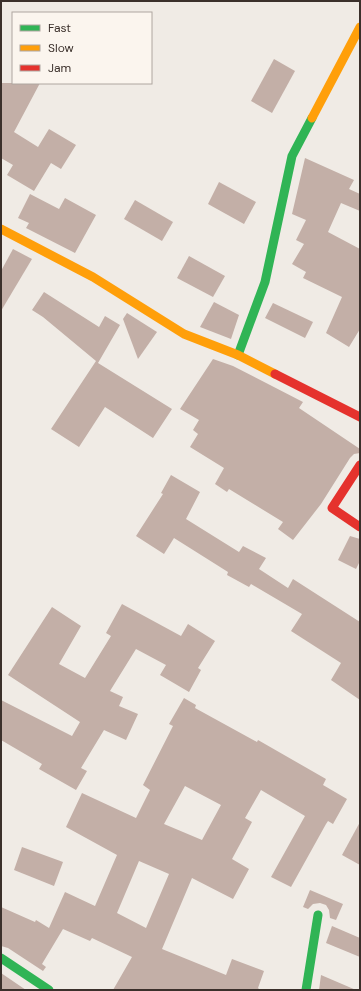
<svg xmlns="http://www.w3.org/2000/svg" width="361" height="991" viewBox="0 0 361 991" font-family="'DM Sans',sans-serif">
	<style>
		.building { fill: #c3afa7; fill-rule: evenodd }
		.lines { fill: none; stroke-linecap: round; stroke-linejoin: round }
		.fast { stroke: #30b455; stroke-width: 9 }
		.slow { stroke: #ff9f0a; stroke-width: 9 }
		.jam { stroke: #e5322d; stroke-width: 9 }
	</style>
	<rect width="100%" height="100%" fill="#f0ebe5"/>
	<g class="building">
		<polygon points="274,59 295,71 272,113 251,101"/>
		<polygon points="1,83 40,83 14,132 38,147 49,129 76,145 61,169 51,163 34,191 7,175 13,165 1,158"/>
		<polygon points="305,158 354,180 349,189 360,194 360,211 341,203 328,232 360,249 360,329 349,347 326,333 342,297 303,278 306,272 292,264 304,244 296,240 306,220 292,214"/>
		<polygon points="219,182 256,202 244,224 208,204"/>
		<polygon points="30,194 59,209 65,198 96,215 75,253 26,228 29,223 18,218"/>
		<polygon points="135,200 173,222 162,241 124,219"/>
		<polygon points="13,249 32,259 1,311 1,271"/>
		<polygon points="189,256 225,276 213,297 177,278"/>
		<polygon points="44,292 99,327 105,316 120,325 98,363 172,409 153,438 105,407 79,447 51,429 96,361 43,317 32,310"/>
		<polygon points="214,302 239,315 231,339 200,327"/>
		<polygon points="273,303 313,322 305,338 265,318"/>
		<polygon points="127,313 157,332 138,359 123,319"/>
		<polygon points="213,359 233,366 303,402 299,408 360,449 360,453 354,454 350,458 321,504 293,540 278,529 283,522 229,489 227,492 215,484 224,468 190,447 198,434 193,430 199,420 180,409"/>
		<polygon points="171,475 200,492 186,519 239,552 243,546 266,558 259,569 288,588 293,579 360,622 360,700 331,680 341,663 291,631 302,614 251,584 249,587 227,575 228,572 174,538 164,554 136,536 163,494 161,493"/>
		<polygon points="350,536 360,539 360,561 356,569 338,560"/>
		<polygon points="122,604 181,636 188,624 215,641 198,668 201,670 189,692 160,675 166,665 136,649 110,691 123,697 119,706 138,714 126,740 104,730 81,768 87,771 76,790 39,769 42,764 1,740 1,700 72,736 80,722 8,675 52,607 81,626 59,664 85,678 111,636 106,633"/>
		<path d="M184,698l12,7 -1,3 62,34 1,-2 68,39 -3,6 24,14 -14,25 -5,-3 -2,3 -35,63 -20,-10 34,-61 -44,-26 -16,28 7,4 -20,37 17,10 -16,30 -41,-21 -30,71 64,26 6,-16 32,12 -6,17 2,2h-147l19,-33 -40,-19 -2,3 -27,-12 -21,35 4,3 -3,4 -35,-23 -7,-2v-39l34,15 1,-2 13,8 16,-36 30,14 22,-51 -51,-28 16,-34 54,25 14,-28 -7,-5 30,-59 -4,-2zM185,786l36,19 -19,35 -38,-16zM139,861l30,13 -23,54 -29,-15z"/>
		<polygon points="360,822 360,865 342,855"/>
		<polygon points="22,847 63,862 54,886 14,870"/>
		<polygon points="310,890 343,904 336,920 330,918 329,910 326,905 320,903 313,904 308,909 303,907"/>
		<polygon points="332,926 360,938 360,957 326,943"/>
		<polygon points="1,973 26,990 1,990"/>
		<polygon points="321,975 356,990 319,990"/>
	</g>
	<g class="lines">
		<g class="fast">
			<polyline points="238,355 265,282 292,156 312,118"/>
			<polyline points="1,958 49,990"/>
			<polyline points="306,990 318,915"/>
		</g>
		<g class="slow">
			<polyline points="312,118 360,27"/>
			<polyline points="1,229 93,277 184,334 238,355 275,374"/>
		</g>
		<g class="jam">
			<polyline points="275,374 360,417"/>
			<polyline points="360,465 332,508 360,527"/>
		</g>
	</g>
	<rect width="361" height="991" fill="none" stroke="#3b302b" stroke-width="4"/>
	<rect x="12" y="12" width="140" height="72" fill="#fbf5ee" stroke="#aea6a0"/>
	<rect x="20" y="25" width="20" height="6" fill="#30b455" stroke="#aea6a0"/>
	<text x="48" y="32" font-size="12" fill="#3b302b">Fast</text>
	<rect x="20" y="45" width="20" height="6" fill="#ff9f0a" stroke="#aea6a0"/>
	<text x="48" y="52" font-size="12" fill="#3b302b">Slow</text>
	<rect x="20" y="65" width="20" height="6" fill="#e5322d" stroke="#aea6a0"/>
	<text x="48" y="72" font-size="12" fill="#3b302b">Jam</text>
</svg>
